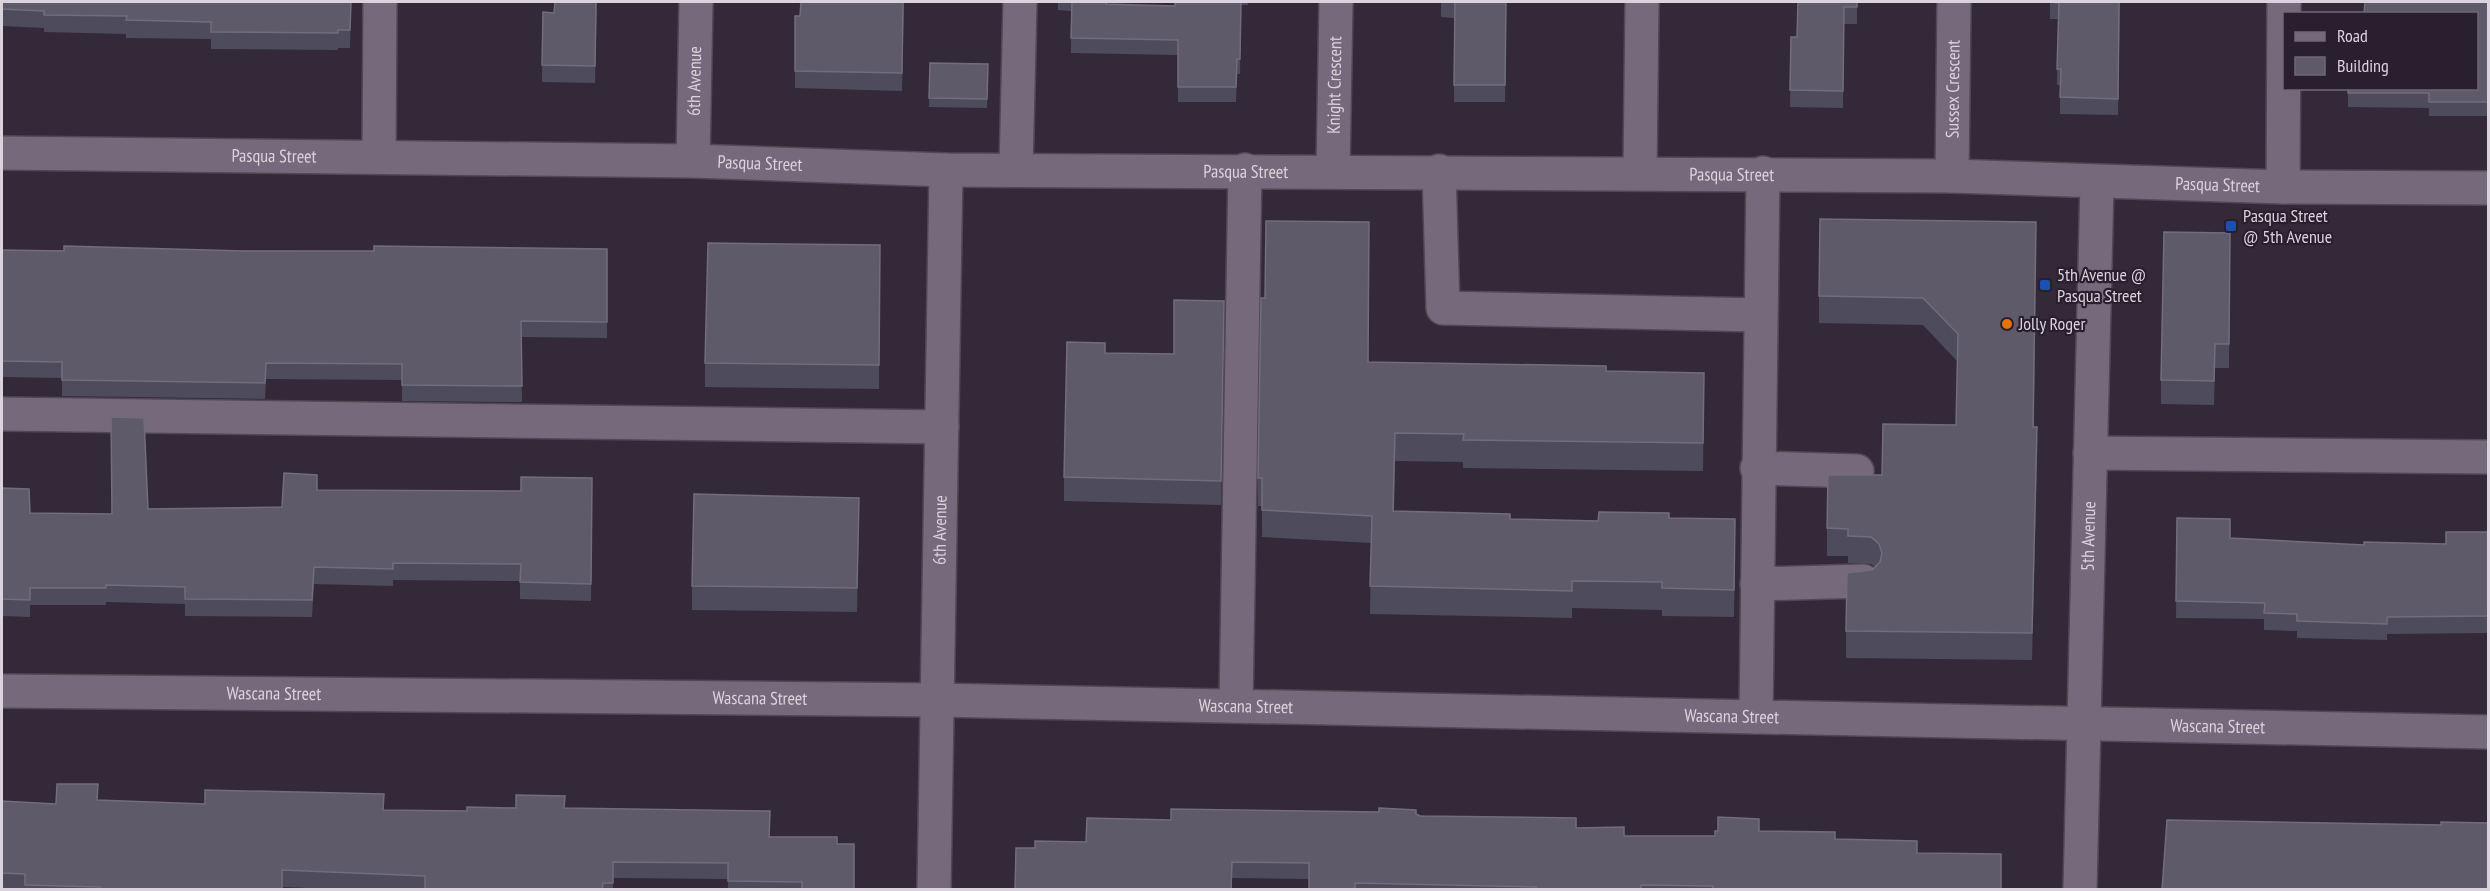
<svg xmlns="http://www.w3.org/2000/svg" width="2490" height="891" viewBox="0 0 2490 891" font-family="'PT Sans Narrow',sans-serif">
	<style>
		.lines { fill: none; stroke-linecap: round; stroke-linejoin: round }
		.minor-casing { stroke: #514755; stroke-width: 36 }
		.minor { stroke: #76697b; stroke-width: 33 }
		.wall { fill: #4e4b5d }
		.shaded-wall { fill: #3e3749 }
		.building { fill: #5e5a6a; stroke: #716d7c; stroke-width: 1.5 }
		.transit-dot { fill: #1a4fb4; stroke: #2a1f2e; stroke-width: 2 }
		.food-dot { fill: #e8710a; stroke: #2a1f2e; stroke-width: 2 }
		.labels { text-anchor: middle; stroke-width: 4.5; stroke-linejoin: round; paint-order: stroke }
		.street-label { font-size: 18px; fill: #dad3dd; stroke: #2a1f2e }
		.poi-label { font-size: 18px; fill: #dad3dd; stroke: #2a1f2e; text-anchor: start }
	</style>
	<rect width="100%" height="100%" fill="#342939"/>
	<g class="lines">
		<g class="minor-casing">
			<g id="minor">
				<path id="s1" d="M2,153l691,8 253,9 1006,6 331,11 205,1"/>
				<polyline points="379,157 380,2"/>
				<path id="s2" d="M693,161l3,-159"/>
				<polyline points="1016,170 1020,2"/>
				<path id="s3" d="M1333,171l3,-169"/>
				<polyline points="1439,171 1443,308 1759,315"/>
				<polyline points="1640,172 1642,2"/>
				<path id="s4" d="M1952,176l2,-174"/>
				<polyline points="2283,187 2284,2"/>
				<polyline points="2,414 942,427"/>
				<polyline points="2090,453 2488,457"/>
				<polyline points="1757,468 1857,471"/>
				<polyline points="1757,584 1863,581"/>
				<path id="s5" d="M2,691l935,9 1551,32"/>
				<polyline points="1236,706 1245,170"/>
				<polyline points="1756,717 1763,173"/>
				<path id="s6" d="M934,890l12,-720"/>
				<path id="s7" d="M2080,890l17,-708"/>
			</g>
		</g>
		<use href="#minor" class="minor"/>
	</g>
	<g class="wall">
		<polygon points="2,2 351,2 350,48 338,48 338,50 211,49 211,39 126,38 126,34 44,32 44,28 2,26"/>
		<polygon points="597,2 595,83 542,82 543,12 554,13"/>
		<polygon points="904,2 902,91 795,88 795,16"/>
		<polygon points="1058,2 1107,2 1107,4 1175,6 1175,2 1248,2 1248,5 1241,5 1240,74 1237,74 1236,102 1178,102 1178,55 1071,53 1071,11 1058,10"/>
		<polygon points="1441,2 1506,2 1505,102 1454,102 1454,18 1441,17"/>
		<polygon points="1798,2 1857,2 1857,24 1844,24 1843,108 1790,107 1791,37 1797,37"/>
		<polygon points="2050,2 2120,2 2118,115 2060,114 2060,85 2057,85 2058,19 2050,19"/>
		<polygon points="2488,2 2488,116 2429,116 2429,108 2348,107 2348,88 2476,88"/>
		<polygon points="930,63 988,64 987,108 929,107"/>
		<polygon points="2036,222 2034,427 2037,454 2032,660 1846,658 1846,631 1872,570 1875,567 1871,564 1848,563 1848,556 1827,556 1827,528 1882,475 1956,425 1957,361 1923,325 1819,323 1819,296"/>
		<polygon points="2230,233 2229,368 2215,368 2214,405 2161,404 2161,380"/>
		<polygon points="880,245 879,389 705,387 705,363"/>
		<polygon points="607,249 607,338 521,337 522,402 402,401 402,380 266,379 265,399 62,396 62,378 2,377 2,250 374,251"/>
		<polygon points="1224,301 1221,505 1064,501 1064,477 1174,354"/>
		<polygon points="1368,362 1606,371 1704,400 1703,471 1463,468 1463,462 1395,461 1394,511 1510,519 1598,521 1669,518 1735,546 1734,617 1662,616 1662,610 1572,608 1572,618 1370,614 1371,543 1262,537 1262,506 1258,506 1258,478"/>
		<polygon points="592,478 591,601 520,599 520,581 393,580 393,586 314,584 312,617 185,616 185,604 106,602 106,605 30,605 30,617 2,616 2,488 30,513 112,514 148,509 282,507 317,490 521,491"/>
		<polygon points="2177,518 2230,538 2364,545 2446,544 2488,532 2488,633 2387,634 2387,640 2297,638 2297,631 2264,630 2264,619 2176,618"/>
		<polygon points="859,522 857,612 692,610 692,586"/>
		<polygon points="98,800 384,810 467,811 565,808 770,837 837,844 854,890 728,890 728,879 613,878 613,890 357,890 282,887 282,890 2,889 2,801 56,804"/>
		<polygon points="1379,812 1576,828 1624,836 1715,836 1759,831 1835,839 1917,853 2001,890 1309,890 1309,879 1232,878 1232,890 1015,890 1035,848 1086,842 1171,820"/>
	</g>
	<g class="shaded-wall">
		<polygon points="2037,427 2037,454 2032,660 2032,633"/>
		<polygon points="859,498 859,522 857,612 857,588"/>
	</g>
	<g class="building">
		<polygon points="2,2 351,2 350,30 338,30 338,33 211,32 211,22 126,20 127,16 44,15 44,11 2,9"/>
		<polygon points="555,2 596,2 595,66 542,65 543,12 554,13"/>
		<polygon points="801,2 903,2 902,73 795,71 795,16 800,16"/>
		<polygon points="1072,2 1106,2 1106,4 1175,6 1175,2 1241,2 1240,59 1237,59 1236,87 1178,87 1178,40 1071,38"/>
		<polygon points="1455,2 1506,2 1505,85 1454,85"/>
		<polygon points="1798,2 1857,2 1857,7 1844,7 1843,91 1790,90 1791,37 1797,37"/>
		<polygon points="2050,2 2119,2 2118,99 2060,97 2061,69 2057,69 2059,3"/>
		<polygon points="2365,2 2488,2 2488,102 2429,102 2429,93 2348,93 2348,88 2476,88 2476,14 2364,14"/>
		<polygon points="930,63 988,64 987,99 929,98"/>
		<polygon points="1820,219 2036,222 2033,427 2037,427 2032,633 1846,631 1847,573 1872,570 1880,562 1882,553 1879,544 1871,537 1848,536 1848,529 1827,528 1828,475 1882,475 1883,424 1956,425 1958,334 1923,298 1819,296"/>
		<polygon points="1266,221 1369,222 1368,362 1606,366 1606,371 1704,373 1703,443 1463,440 1464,434 1395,433 1393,511 1510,514 1510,519 1598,521 1599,512 1669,513 1669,518 1735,519 1734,590 1662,588 1662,582 1572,581 1572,591 1370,586 1372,516 1262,510 1262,478 1258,478 1261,298 1265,298"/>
		<polygon points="2164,232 2230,233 2229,344 2215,344 2214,381 2161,380"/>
		<polygon points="708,243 880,245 879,365 705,363"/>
		<polygon points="64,246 244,251 374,251 374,246 607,249 607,322 521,321 522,386 402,385 402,364 266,363 265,383 62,380 62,362 2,361 2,250 64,251"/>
		<polygon points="1174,300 1224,301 1221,481 1064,477 1067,342 1105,343 1105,353 1174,354"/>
		<polygon points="111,417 144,418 148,509 282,507 284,473 317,475 317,490 521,491 521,477 592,478 591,584 520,582 521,564 393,563 393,569 314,567 312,600 185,599 185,587 106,585 106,588 30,588 30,600 2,599 2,488 29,489 30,513 112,514"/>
		<polygon points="694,494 859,498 857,588 692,586"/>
		<polygon points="2177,518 2230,519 2230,538 2364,545 2364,542 2446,544 2446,532 2488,532 2488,616 2387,617 2387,624 2297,621 2297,614 2264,613 2265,603 2176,601"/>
		<polygon points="57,784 98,784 97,800 205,804 205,790 384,794 383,810 467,811 467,807 516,808 516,795 565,796 564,808 770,811 769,837 837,837 837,844 854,844 854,890 802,890 802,882 728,881 728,863 613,862 613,883 603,883 602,890 425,890 425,876 282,870 282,890 100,890 100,887 25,885 25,874 2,873 2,801 56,804"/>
		<polygon points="1379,808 1416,810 1416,814 1420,816 1576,818 1576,828 1624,827 1624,836 1715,836 1715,831 1718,831 1718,817 1759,819 1759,831 1835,832 1835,839 1917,841 1917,853 2001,854 2001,890 1713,890 1713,886 1641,885 1641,890 1536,890 1536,887 1355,883 1355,890 1309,890 1309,863 1232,862 1231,890 1015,890 1016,848 1035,848 1035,841 1086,842 1087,818 1171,820 1171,809 1379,812"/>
		<polygon points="2167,820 2441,825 2441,822 2488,823 2488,890 2162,890"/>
	</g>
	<g class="transit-dot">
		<rect x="2225" y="220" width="12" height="12" rx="3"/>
		<rect x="2039" y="279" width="12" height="12" rx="3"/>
	</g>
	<circle class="food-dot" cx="2007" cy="324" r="6"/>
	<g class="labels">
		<g class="street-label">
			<text dy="6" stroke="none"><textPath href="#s2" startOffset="80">6th Avenue</textPath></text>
			<text dy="6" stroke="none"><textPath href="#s3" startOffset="86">Knight Crescent</textPath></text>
			<text dy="6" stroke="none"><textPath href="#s4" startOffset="87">Sussex Crescent</textPath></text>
			<text dy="6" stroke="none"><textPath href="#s1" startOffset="272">Pasqua Street</textPath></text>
			<text dy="6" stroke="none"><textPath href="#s1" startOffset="758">Pasqua Street</textPath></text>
			<text dy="6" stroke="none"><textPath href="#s1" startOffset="1244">Pasqua Street</textPath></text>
			<text dy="6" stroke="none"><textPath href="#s1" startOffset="1730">Pasqua Street</textPath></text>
			<text dy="6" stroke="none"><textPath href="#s1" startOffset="2216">Pasqua Street</textPath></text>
			<text dy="6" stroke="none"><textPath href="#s6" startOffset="360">6th Avenue</textPath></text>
			<text dy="6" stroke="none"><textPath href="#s7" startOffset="354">5th Avenue</textPath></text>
			<text dy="6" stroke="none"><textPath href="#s5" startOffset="272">Wascana Street</textPath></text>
			<text dy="6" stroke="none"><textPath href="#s5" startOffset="758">Wascana Street</textPath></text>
			<text dy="6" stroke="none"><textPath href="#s5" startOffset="1244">Wascana Street</textPath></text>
			<text dy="6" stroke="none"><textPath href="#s5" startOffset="1730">Wascana Street</textPath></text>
			<text dy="6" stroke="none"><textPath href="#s5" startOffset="2216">Wascana Street</textPath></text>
		</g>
		<g class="poi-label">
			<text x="2243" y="222">Pasqua Street<tspan x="2243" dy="21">@ 5th Avenue</tspan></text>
			<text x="2057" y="281">5th Avenue @<tspan x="2057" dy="21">Pasqua Street</tspan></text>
			<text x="2019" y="330">Jolly Roger</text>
		</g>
	</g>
	<rect width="2490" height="891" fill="none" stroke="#dad3dd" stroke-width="6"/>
	<rect x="2283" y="12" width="195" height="78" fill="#2a1f2e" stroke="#706774" stroke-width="1.5"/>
	<rect x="2295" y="32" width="30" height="9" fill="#76697b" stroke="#706774" stroke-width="1.5"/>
	<text x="2337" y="42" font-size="18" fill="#dad3dd">Road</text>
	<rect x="2295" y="57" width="30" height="18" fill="#5e5a6a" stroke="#706774" stroke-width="1.5"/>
	<text x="2337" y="72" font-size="18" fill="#dad3dd">Building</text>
</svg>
